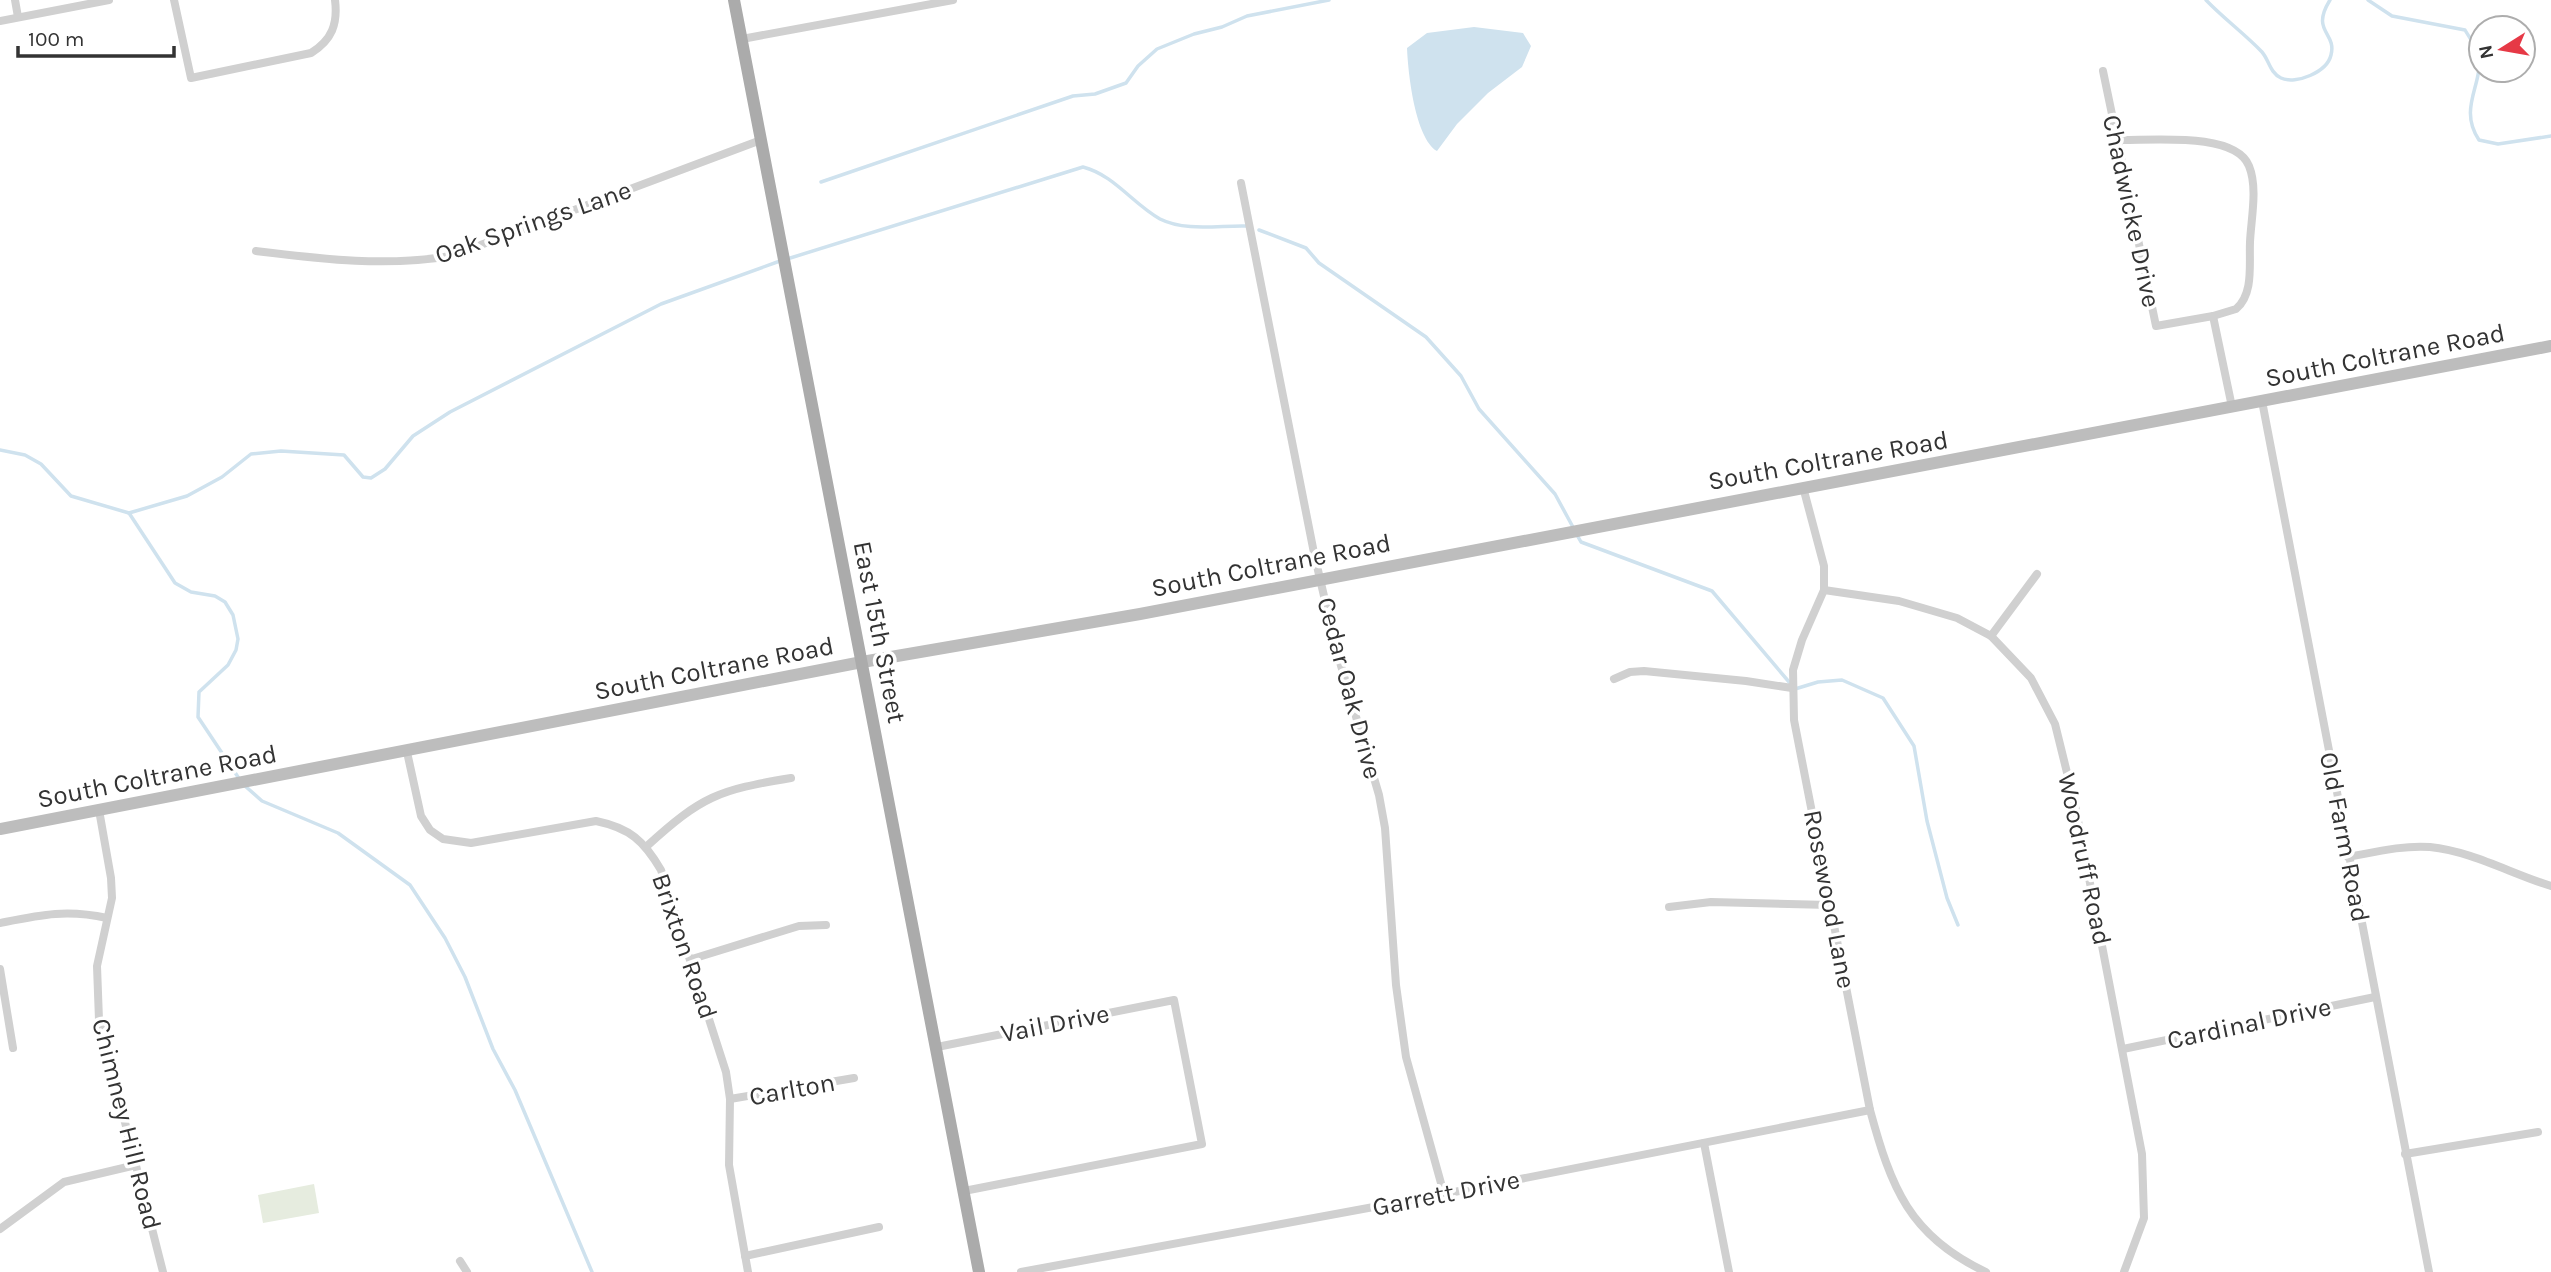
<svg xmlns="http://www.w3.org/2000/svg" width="2551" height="1272" viewBox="0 0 2551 1272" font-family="Karla,sans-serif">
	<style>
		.green { fill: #e6ecdf }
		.water { fill: #cfe2ee }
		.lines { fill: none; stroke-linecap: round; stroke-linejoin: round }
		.stream { stroke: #cfe2ee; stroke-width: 3.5 }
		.street { stroke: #d0d0d0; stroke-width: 8 }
		.secondary { stroke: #bdbdbd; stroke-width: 12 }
		.primary { stroke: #ababab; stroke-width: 12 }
		.labels { text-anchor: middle; stroke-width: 7; stroke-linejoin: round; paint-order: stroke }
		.street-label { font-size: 26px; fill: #333; stroke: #fff }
	</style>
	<rect width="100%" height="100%" fill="#fff"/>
	<polygon class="green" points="314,1184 319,1213 263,1223 258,1195"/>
	<path class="water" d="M1474,27l49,6 8,13 -9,21 -34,26 -31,31 -20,27c-22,-13 -29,-79 -30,-103l20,-15z"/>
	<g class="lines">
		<g class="stream">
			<path d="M2206,0c17,18 39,34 56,52 7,8 8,21 19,26 15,7 46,-6 50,-23 6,-23 -21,-23 -1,-55"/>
			<path d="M2368,0l24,16 73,14c4,7 11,16 13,24 7,29 -21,53 1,86l19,4 53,-8"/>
			<polyline points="821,182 1073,96 1095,94 1126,83 1138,66 1157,49 1194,34 1222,27 1247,16 1329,0"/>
			<polyline points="1259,230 1306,248 1319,263 1426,337 1461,376 1479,409 1555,494 1574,529"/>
			<path d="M787,259l296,-92c31,8 50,37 77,52 26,13 60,6 87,7"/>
			<polyline points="0,450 25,455 41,464 71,496 129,513"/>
			<polyline points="129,513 187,496 222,477 251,454 281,451 344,455 363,477 371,478 385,469 413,436 450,412 661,304 780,261"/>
			<polyline points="129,513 175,583 191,592 215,596 225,602 233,615 238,639 236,650 228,665 199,692 198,717 240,780"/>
			<polyline points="1577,535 1581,542 1712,591 1795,689 1818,682 1842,680 1883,698 1914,746 1927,821 1947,898 1958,925"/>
			<polyline points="245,786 262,801 338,833 410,885 445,938 465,977 493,1049 515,1090 592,1272"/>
		</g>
		<g class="street">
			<polyline points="15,0 18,17"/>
			<path d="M174,0l17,78 120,-25c21,-13 27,-29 24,-53"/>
			<polyline points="0,21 109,0"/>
			<polyline points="742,39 953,0"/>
			<polyline points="2103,71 2156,326 2213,316 2232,407"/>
			<path d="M2117,140c32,1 118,-9 132,26 9,22 2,53 1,76 -1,22 4,52 -14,67l-23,7"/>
			<polyline points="1241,183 1314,553 1337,652 1379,795 1385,828 1396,985 1406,1057 1444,1194"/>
			<path d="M256,251c66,8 129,16 195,5l310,-116"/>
			<polyline points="2262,401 2429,1272"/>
			<path d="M1803,487l21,79v24l-22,50 -9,30 1,50 76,390c21,77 39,126 116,162"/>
			<polyline points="1824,590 1899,601 1957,618 1991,636 2031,678 2055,724 2075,805 2142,1154 2144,1218 2124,1272"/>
			<polyline points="1991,636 2037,574"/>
			<polyline points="1614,679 1630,672 1644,671 1746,681 1792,688"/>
			<path d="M407,752l14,64 9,14 13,9 28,4 125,-22c34,7 48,20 65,49l65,202 4,27 -1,66 19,107"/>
			<polyline points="99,810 111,878 112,898 97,966 99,1020 163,1272"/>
			<path d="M647,846c55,-50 71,-56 144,-68"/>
			<path d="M2348,857c27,-5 55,-12 82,-10 41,4 82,27 121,39"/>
			<polyline points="1669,907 1711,902 1830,905"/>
			<path d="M0,923c40,-8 66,-14 107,-5"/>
			<polyline points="692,959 799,926 826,925"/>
			<polyline points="0,969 13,1048"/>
			<polyline points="937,1047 1174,1000 1202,1144 964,1191"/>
			<polyline points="2123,1049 2375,997"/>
			<polyline points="730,1099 854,1078"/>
			<polyline points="1704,1143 1729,1272"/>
			<polyline points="2405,1154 2538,1132"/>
			<polyline points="0,1229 64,1182 136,1165"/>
			<polyline points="745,1256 879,1227"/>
			<polyline points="460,1261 467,1272"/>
			<polyline points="1021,1272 1444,1194 1870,1110"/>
		</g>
		<polyline class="secondary" points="0,829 862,662 1140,614 2551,346"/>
		<polyline class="primary" points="734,0 979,1272"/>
	</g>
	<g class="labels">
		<g class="street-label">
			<text transform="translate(2132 211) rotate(78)" y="9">Chadwicke Drive</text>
			<text transform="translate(533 222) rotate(-19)" y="9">Oak Springs Lane</text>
			<text transform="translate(2385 355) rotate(-11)" y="9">South Coltrane Road</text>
			<text transform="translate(1828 460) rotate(-10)" y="9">South Coltrane Road</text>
			<text transform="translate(1271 565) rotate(-11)" y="9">South Coltrane Road</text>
			<text transform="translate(880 632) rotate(79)" y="9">East 15th Street</text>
			<text transform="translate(714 668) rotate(-11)" y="9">South Coltrane Road</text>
			<text transform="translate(1350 688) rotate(75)" y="9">Cedar Oak Drive</text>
			<text transform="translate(157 776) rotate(-11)" y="9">South Coltrane Road</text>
			<text transform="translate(2345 837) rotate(79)" y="9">Old Farm Road</text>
			<text transform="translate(2085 859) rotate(78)" y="9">Woodruff Road</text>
			<text transform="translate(1830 899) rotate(79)" y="9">Rosewood Lane</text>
			<text transform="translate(685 946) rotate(71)" y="9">Brixton Road</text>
			<text transform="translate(1055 1023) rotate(-11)" y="9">Vail Drive</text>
			<text transform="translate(2249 1023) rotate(-12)" y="9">Cardinal Drive</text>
			<text transform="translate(792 1089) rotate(-10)" y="9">Carlton</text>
			<text transform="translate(127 1124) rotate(76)" y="9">Chimney Hill Road</text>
			<text transform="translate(1446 1193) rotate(-11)" y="9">Garrett Drive</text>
		</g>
	</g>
	<g transform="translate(2502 49) rotate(259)"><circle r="33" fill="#ffffff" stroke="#adadad" stroke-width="2"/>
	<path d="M0-5L12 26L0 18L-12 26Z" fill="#e63946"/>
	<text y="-10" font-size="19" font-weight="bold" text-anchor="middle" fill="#333333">N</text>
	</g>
	<path d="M18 46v10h156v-10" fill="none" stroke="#333333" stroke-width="3.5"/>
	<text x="28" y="46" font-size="21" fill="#333333" stroke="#ffffff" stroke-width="5" paint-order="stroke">100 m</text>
</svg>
